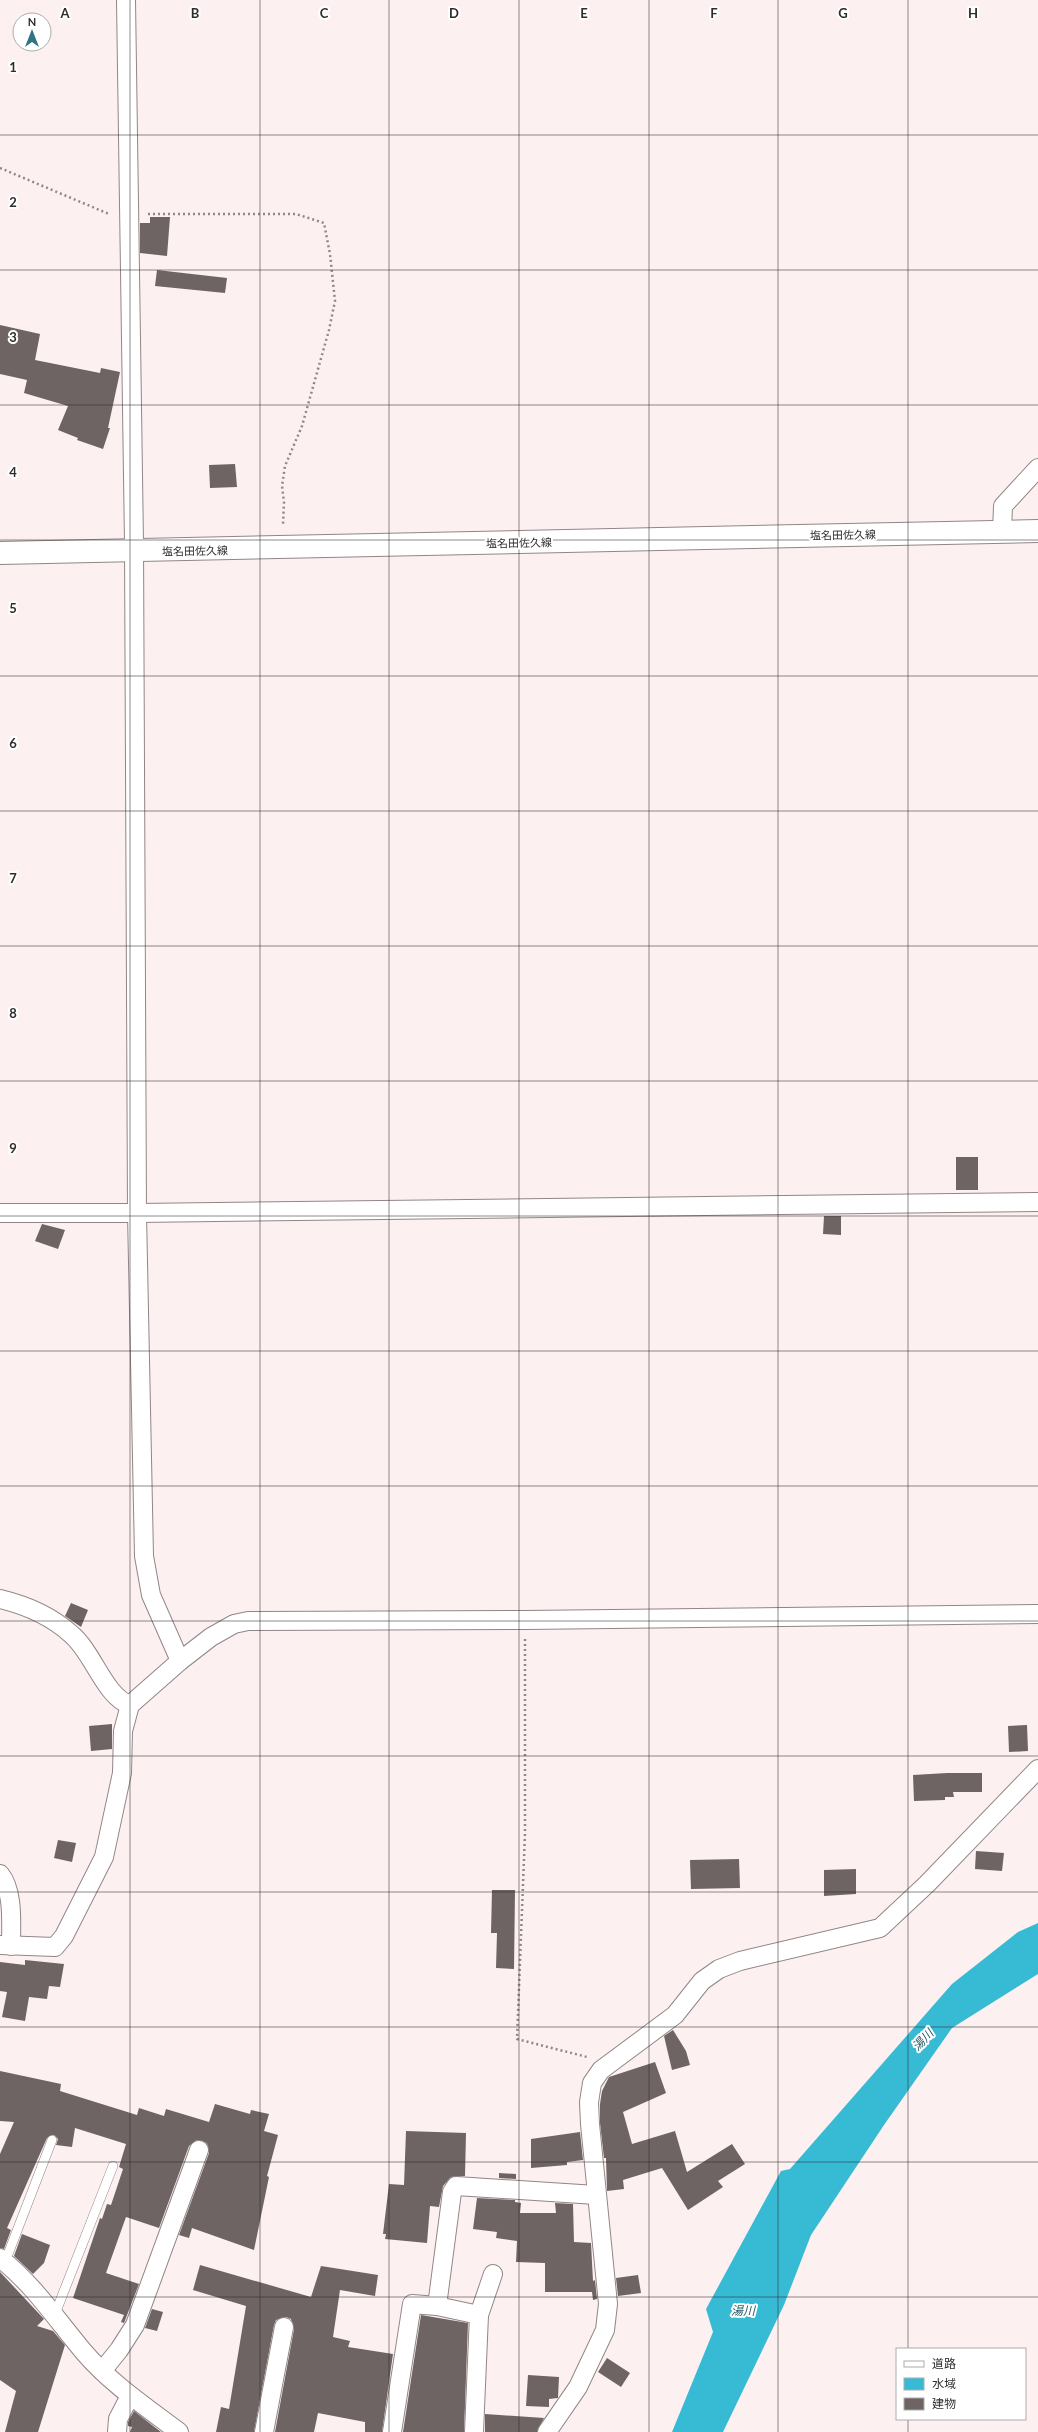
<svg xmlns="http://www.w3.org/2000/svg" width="1038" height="2432" viewBox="0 0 1038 2432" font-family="Lato,'Noto Sans JP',sans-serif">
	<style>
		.water { fill: #37bbd4 }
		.building { fill: #6e6464 }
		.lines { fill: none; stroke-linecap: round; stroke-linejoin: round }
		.lane-casing { stroke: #918686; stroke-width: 10 }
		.street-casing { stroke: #918686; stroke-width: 20 }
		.secondary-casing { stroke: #918686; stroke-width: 24 }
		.path { stroke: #8f8887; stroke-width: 2.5; stroke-dasharray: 2 3; stroke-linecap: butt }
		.lane { stroke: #fff; stroke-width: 9 }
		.street { stroke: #fff; stroke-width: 18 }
		.secondary { stroke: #fff; stroke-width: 22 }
		.grid { fill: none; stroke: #302c2c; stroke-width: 1; stroke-opacity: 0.55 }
		.labels { text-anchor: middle; stroke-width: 4; stroke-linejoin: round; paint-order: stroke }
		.street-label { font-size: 11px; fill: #302c2c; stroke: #fff }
		.water-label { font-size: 12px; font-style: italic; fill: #255a65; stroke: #fff }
		.grid-label { font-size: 13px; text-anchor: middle; font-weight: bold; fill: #302c2c; stroke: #fff; stroke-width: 4; stroke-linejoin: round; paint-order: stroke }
	</style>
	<rect width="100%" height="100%" fill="#fcf1f0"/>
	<polygon class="water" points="1038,1923 1038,1974 952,2028 884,2125 811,2235 784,2305 723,2432 672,2432 713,2332 706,2309 781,2171 790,2169 952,1984 1018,1932"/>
	<g class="building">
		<polygon points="150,217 170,217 167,256 140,253 140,223 150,223"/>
		<polygon points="157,270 227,278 225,293 155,286"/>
		<polygon points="0,325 40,334 35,360 100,373 101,368 120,372 108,428 110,428 103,449 77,440 78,438 58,430 68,406 24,393 27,380 0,374"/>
		<polygon points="235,464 237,487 210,488 209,465"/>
		<rect x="956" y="1157" width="22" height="33"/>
		<polygon points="824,1216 841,1216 841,1235 823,1234"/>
		<polygon points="42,1224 65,1230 58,1249 35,1241"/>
		<polygon points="71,1603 88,1610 81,1627 65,1616"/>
		<polygon points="112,1724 112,1749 91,1751 89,1726"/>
		<polygon points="1027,1725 1028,1751 1009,1752 1008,1726"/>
		<polygon points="947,1773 982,1773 982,1792 953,1792 954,1797 945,1797 945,1800 914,1801 913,1775"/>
		<polygon points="58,1840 76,1843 72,1862 54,1858"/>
		<polygon points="976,1851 1004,1853 1002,1871 975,1869"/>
		<polygon points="739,1859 740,1888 691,1889 690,1860"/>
		<polygon points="856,1869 856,1894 824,1896 824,1870"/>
		<polygon points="492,1890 515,1890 514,1969 496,1968 497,1933 491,1933"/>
		<polygon points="25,1960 64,1964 60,1987 49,1986 47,1999 29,1997 25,2021 2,2017 7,1992 0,1991 0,1962 25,1965"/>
		<polygon points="673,2030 686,2051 690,2065 672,2070 664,2036"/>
		<polygon points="655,2062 666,2093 623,2112 632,2144 675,2131 687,2172 732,2144 745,2164 718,2181 723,2187 688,2210 662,2168 623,2180 624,2189 607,2191 606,2158 604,2158 600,2123 600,2104 602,2091 609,2077"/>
		<polygon points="0,2071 61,2084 60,2091 137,2115 139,2108 164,2116 166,2109 209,2122 215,2104 250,2114 251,2110 269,2114 264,2131 278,2135 267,2176 269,2177 254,2250 192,2228 189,2238 179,2235 209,2153 207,2143 197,2140 189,2146 159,2228 126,2217 106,2273 139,2284 124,2323 121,2322 124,2315 73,2298 100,2218 102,2219 107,2204 111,2205 123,2169 119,2167 126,2144 75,2128 72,2147 56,2145 58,2139 54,2135 47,2138 7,2228 11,2230 4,2249 0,2248 0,2154 14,2122 0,2121"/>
		<polygon points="406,2131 466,2133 465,2176 451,2177 443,2186 439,2207 430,2206 427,2243 385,2239 386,2234 383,2234 389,2184 404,2185"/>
		<polygon points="580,2132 583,2160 567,2162 567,2165 531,2168 531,2139"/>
		<polygon points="499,2173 516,2174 516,2179 499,2178"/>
		<polygon points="477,2198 515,2200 515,2202 521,2203 520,2213 556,2213 555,2203 573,2204 574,2242 591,2243 593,2281 595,2280 597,2299 593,2300 592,2292 545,2292 545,2263 516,2262 517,2241 496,2238 497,2232 473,2229"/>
		<polygon points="22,2234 50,2245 44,2263 33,2274 14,2256"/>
		<polygon points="200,2265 311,2297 321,2266 378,2275 375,2296 340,2290 333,2337 350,2341 348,2347 393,2354 382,2432 365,2432 365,2422 318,2413 314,2432 275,2432 294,2329 291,2319 286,2317 276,2320 274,2325 254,2432 216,2432 221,2407 229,2409 246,2306 193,2290"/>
		<polygon points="0,2272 44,2319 37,2326 53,2331 65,2345 38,2432 5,2432 16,2391 0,2380"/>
		<polygon points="638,2275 641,2293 618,2296 616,2278"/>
		<polygon points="152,2309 163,2312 157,2331 145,2328"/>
		<polygon points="421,2315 468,2323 464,2432 403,2432"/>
		<polygon points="607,2358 630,2373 621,2387 598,2372"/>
		<polygon points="528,2375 559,2377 558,2398 549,2399 549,2407 526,2406"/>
		<polygon points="134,2411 148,2422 161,2432 130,2432 132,2427 128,2426 128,2422"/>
		<polygon points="485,2414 544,2418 537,2432 485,2432"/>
	</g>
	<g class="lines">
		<g class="lane-casing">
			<g id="lane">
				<polyline points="5,2262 52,2140"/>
				<polyline points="55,2314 113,2166"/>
			</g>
		</g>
		<g class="street-casing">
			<g id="street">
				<polyline points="126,0 134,543 137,1213 144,1556 151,1595 180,1661"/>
				<polyline points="1002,532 1003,506 1038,468"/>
				<polyline points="0,1213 137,1213 1038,1202"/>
				<path d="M0,1599c25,6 51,17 71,35 22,18 34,63 59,71"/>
				<path d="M0,1874c14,17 11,50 11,72"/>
				<polyline points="0,1945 55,1947 64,1936 104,1857 122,1773 123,1731 130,1705 180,1661 211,1637 234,1624 248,1621 525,1620 1038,1614"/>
				<path d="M0,2258c33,26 57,62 83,93 27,32 63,56 96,81"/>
				<polyline points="437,2306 452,2192 456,2186 596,2195"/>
				<polyline points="102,2371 119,2350 135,2325 199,2150"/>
				<polyline points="117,2432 118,2419 130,2396"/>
				<polyline points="264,2432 284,2327"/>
				<polyline points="392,2432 412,2304 437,2306 479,2315"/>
				<polyline points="474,2432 479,2315 493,2274"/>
				<polyline points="547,2432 578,2387 605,2330 608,2304 590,2124 589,2102 592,2083 601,2070 675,2015 702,1981 719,1969 740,1961 880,1928 927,1884 1038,1769"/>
			</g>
		</g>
		<g class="secondary-casing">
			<polyline id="secondary" points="0,553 1038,531"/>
		</g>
		<g class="path">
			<polyline points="0,168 109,214"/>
			<polyline points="148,214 296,214 324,223 330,254 335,301 329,330 302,426 285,466 282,486 284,502 283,525"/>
			<polyline points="525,1639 525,1833 517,2039 587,2057"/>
		</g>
		<use href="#lane" class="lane"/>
		<use href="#street" class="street"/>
		<use href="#secondary" class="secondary"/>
	</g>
	<path class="grid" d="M130,0v2432M260,0v2432M389,0v2432M519,0v2432M649,0v2432M778,0v2432M908,0v2349M0,135h1038M0,270h1038M0,405h1038M0,540h1038M0,676h1038M0,811h1038M0,946h1038M0,1081h1038M0,1216h1038M0,1351h1038M0,1486h1038M0,1621h1038M0,1756h1038M0,1892h1038M0,2027h1038M0,2162h1038M0,2297h1038M908,2419v13"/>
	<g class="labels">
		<g class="street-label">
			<text transform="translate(843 535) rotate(-1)" y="4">塩名田佐久線</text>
			<text transform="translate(519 543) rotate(-1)" y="4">塩名田佐久線</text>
			<text transform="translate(195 551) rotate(-1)" y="4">塩名田佐久線</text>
		</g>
		<g class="water-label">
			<text transform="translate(923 2040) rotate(-47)" y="4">湯川</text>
			<text x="743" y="2315">湯川</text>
		</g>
	</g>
	<g class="grid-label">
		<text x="65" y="18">A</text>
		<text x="195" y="18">B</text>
		<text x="324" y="18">C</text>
		<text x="454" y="18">D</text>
		<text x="584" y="18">E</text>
		<text x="714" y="18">F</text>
		<text x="843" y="18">G</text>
		<text x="973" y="18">H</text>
		<text x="13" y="72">1</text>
		<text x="13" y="207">2</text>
		<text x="13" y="342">3</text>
		<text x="13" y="477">4</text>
		<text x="13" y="613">5</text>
		<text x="13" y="748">6</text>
		<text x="13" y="883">7</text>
		<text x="13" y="1018">8</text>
		<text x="13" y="1153">9</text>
	</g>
	<rect x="896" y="2348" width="130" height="72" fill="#ffffff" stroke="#acabab"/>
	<rect x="904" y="2361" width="20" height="6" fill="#ffffff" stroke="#acabab"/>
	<text x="932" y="2368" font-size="12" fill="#302c2c">道路</text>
	<rect x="904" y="2378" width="20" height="12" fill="#37bbd4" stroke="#acabab"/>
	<text x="932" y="2388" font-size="12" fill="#302c2c">水域</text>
	<rect x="904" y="2398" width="20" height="12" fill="#6e6464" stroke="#acabab"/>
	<text x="932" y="2408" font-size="12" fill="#302c2c">建物</text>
	<g transform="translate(32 32)"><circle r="19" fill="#ffffff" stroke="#acabab"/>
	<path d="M0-3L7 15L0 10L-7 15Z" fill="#2e7482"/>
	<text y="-6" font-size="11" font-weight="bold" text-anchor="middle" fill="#302c2c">N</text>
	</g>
</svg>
